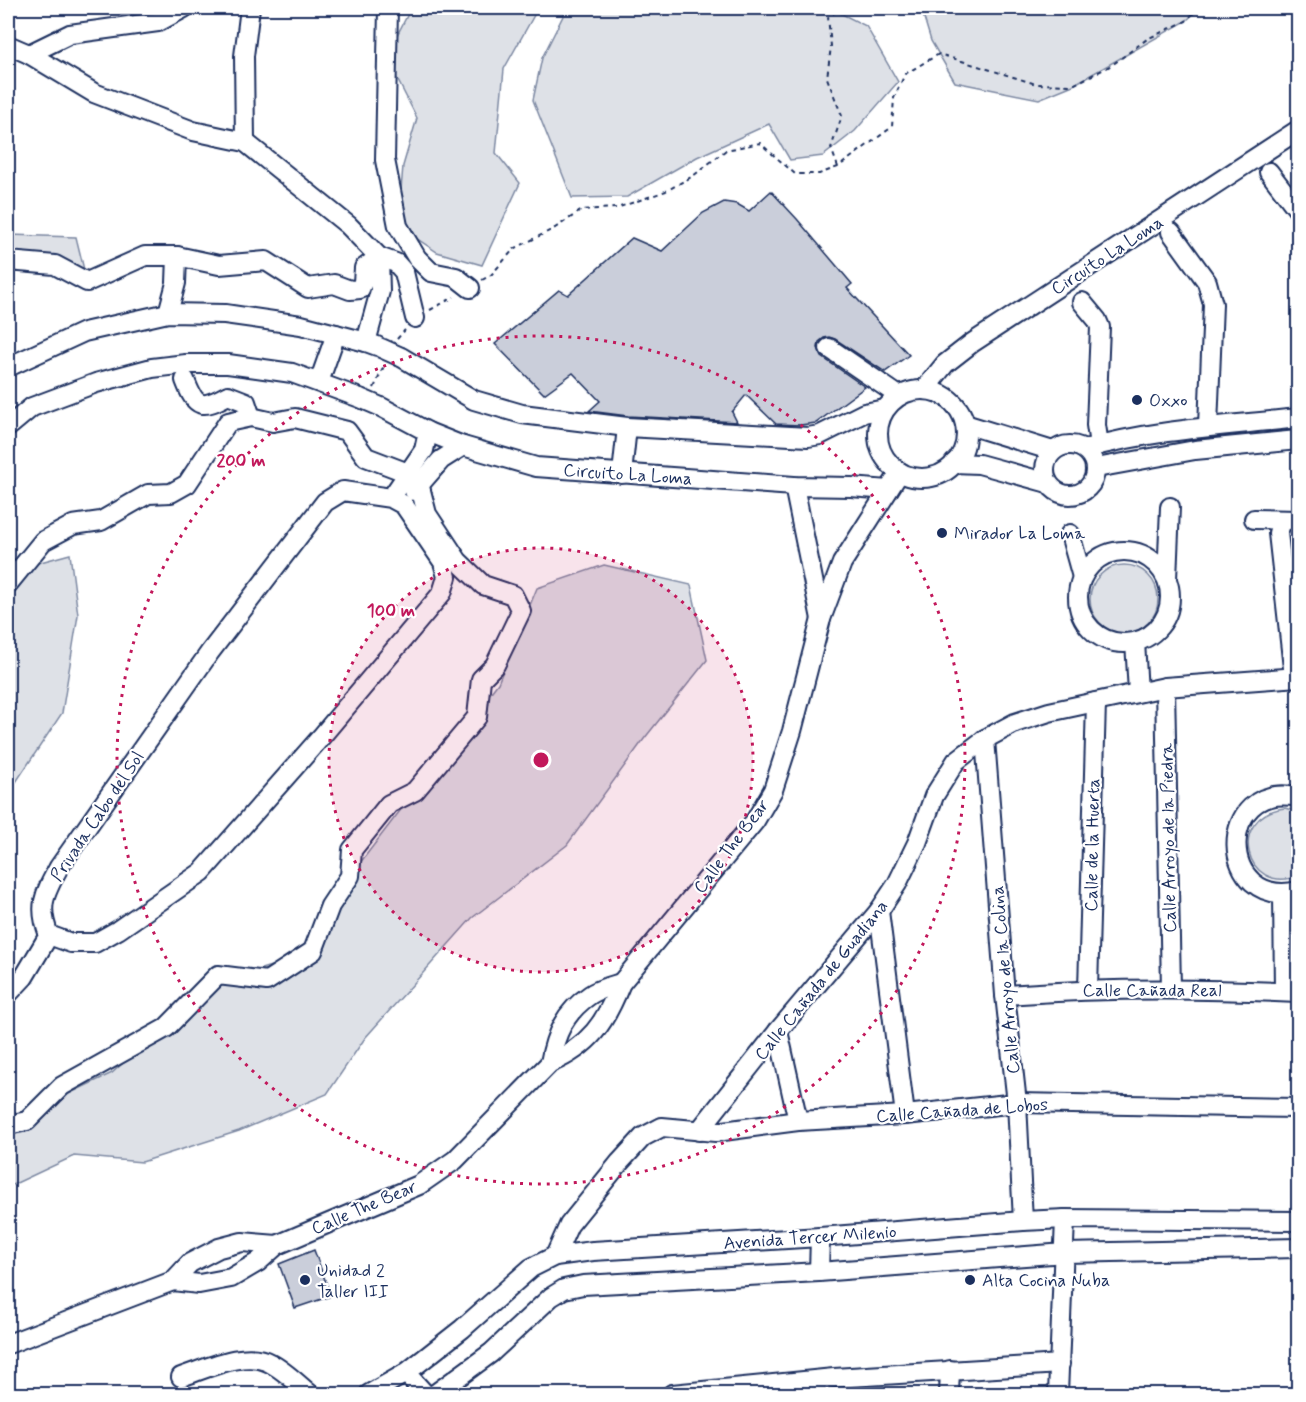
<svg xmlns="http://www.w3.org/2000/svg" width="1306" height="1402" viewBox="0 0 1306 1402" font-family="Mynerve,sans-serif">
	<style>
		.green { fill: #dee1e7; stroke: #7c88a2; stroke-width: 1.5 }
		.building { fill: #caceda; stroke: #1b2f5e; stroke-width: 1.5 }
		.lines { fill: none; stroke-linecap: round; stroke-linejoin: round }
		.minor-casing { stroke: #1b2f5e; stroke-width: 22 }
		.path { stroke: #1b2f5e; stroke-width: 2; stroke-dasharray: 4.5 4.5; stroke-linecap: butt }
		.minor { stroke: #fff; stroke-width: 18 }
		.minor-bridge-casing { stroke: #1b2f5e; stroke-width: 22; stroke-linecap: butt }
		.minor-bridge { stroke: #fff; stroke-width: 18 }
		.ring { fill: none; stroke: #c2185b; stroke-width: 3; stroke-dasharray: 3 6 }
		.poi-dot { fill: #1b2f5e; stroke: #fff; stroke-width: 2 }
		.labels { text-anchor: middle; stroke-width: 4.5; stroke-linejoin: round; paint-order: stroke }
		.street-label { font-size: 18px; fill: #1b2f5e; stroke: #fff }
		.poi-label { font-size: 18px; fill: #1b2f5e; stroke: #fff; text-anchor: start }
		.centre { fill: #c2185b; stroke: #fff; stroke-width: 3 }
		.ring-label { font-size: 18px; text-anchor: middle; font-weight: bold; fill: #c2185b; stroke: #fff; stroke-width: 4.5; stroke-linejoin: round; paint-order: stroke }
	</style>
	<rect width="100%" height="100%" fill="#fff"/>
	<filter id="ink" filterUnits="userSpaceOnUse"><feTurbulence type="fractalNoise" baseFrequency=".0167" numOctaves="2"/><feDisplacementMap in="SourceGraphic" scale="12" xChannelSelector="R" yChannelSelector="G"/><feConvolveMatrix kernelMatrix="1 2 1 2 8 2 1 2 1" color-interpolation-filters="sRGB"/></filter>
	<g filter="url(#ink)">
		<g class="green">
			<polygon points="411,8 538,8 504,69 496,153 520,183 482,265 437,252 398,226 403,166 417,118 386,57"/>
			<polygon points="567,8 830,8 866,26 898,82 855,131 823,156 790,160 769,124 697,157 627,197 572,198 533,100 542,58"/>
			<polygon points="921,8 1200,8 1186,21 1073,85 1039,99 955,82 931,41"/>
			<polygon points="8,235 76,237 87,282 8,263"/>
			<polygon points="70,554 78,615 62,713 8,794 8,586 19,568"/>
			<circle cx="1124" cy="599" r="34"/>
			<polygon points="604,565 691,585 707,660 644,739 567,845 472,918 365,1038 327,1094 239,1131 142,1162 74,1156 8,1187 8,1123 112,1073 208,985 304,956 350,876 498,683 537,588"/>
			<path d="M1285,808l13,4v64c-53,20 -73,-61 -13,-68z"/>
		</g>
		<g class="building">
			<polygon points="771,191 797,219 852,284 847,288 909,355 885,372 835,339 829,337 824,338 819,342 818,348 822,357 865,387 816,423 800,425 776,424 746,395 732,412 737,422 628,416 589,411 600,401 573,373 544,394 495,344 559,290 568,295 632,238 662,251 703,213 724,202 737,204 749,211"/>
			<polygon points="314,1250 331,1296 295,1308 279,1264"/>
		</g>
		<g class="lines">
			<g class="minor-casing">
				<g id="minor">
					<polyline points="388,8 385,160 398,226 417,258 431,272 456,277 470,288"/>
					<polyline points="8,45 29,54 94,93 193,131 245,142 348,225 379,257 380,291 366,342"/>
					<polyline points="29,54 70,34 158,22 184,8"/>
					<polyline points="245,142 244,56 250,8"/>
					<polyline points="1269,172 1298,210"/>
					<polyline points="1171,232 1207,282 1213,304 1208,426"/>
					<polyline points="8,261 55,265 87,282 145,256 177,256 219,265 266,261 308,288 334,284 350,290 360,289 363,282 364,268 379,257 396,263 404,272 415,318"/>
					<polyline points="1082,302 1097,320 1100,327 1096,425 1099,445"/>
					<polyline points="168,313 176,283 177,256"/>
					<polyline points="829,348 899,396"/>
					<polyline points="401,357 474,400 522,414 627,427 808,437 820,435 864,413 885,409"/>
					<polyline points="8,367 84,332 168,313 225,314 301,325 366,342 377,346"/>
					<path d="M185,380c11,29 17,29 43,15l18,7 5,15"/>
					<polyline points="319,382 336,334"/>
					<polyline points="924,390 945,364 972,343 1298,130"/>
					<circle cx="922" cy="434" r="44"/>
					<polyline points="381,407 428,432 463,446 536,467 794,486 851,487 888,490"/>
					<polyline points="965,424 1053,451"/>
					<polyline points="8,427 32,407 96,383 152,368 186,364 228,364 292,373 360,398"/>
					<circle cx="1070" cy="470" r="25"/>
					<path d="M1085,449c70,-20 142,-23 213,-31"/>
					<polyline points="954,463 979,464 1048,483"/>
					<polyline points="1096,468 1195,450 1298,440"/>
					<polyline points="622,474 627,427"/>
					<polyline points="794,486 821,619"/>
					<path d="M343,491l48,7 13,7 39,57 4,15 -5,16 -121,144 -119,135 -84,58 -23,13h-24l-22,-8c-12,-29 -4,-42 10,-68l151,-215 115,-150z"/>
					<polyline points="414,491 441,460 463,446"/>
					<polyline points="391,498 424,450 428,432"/>
					<polyline points="1254,519 1298,520"/>
					<polyline points="1282,521 1278,533 1294,677"/>
					<polyline points="1070,534 1082,577"/>
					<circle cx="1124" cy="597" r="46"/>
					<polyline points="1167,579 1170,507"/>
					<polyline points="8,584 43,541 73,525 101,521 148,494 171,493 187,484 228,422 251,417 273,422 295,418 347,431 366,457 408,473 419,483 427,514 458,561 483,585 513,595 521,611 495,665 481,679 477,717 415,791 389,804 352,850 350,876 330,906 313,951 267,981 218,975 166,1028 62,1086 27,1121 8,1125"/>
					<polyline points="1295,615 1298,584"/>
					<polyline points="1135,642 1138,692"/>
					<polyline points="1165,687 1171,988"/>
					<polyline points="985,739 1005,995 1017,1103 1023,1221"/>
					<path d="M1298,797c-84,-17 -80,113 0,94"/>
					<polyline points="1283,893 1284,992"/>
					<polyline points="879,911 905,1115"/>
					<polyline points="1088,989 1096,702"/>
					<polyline points="8,994 24,977 49,935"/>
					<path d="M1005,995c98,-7 195,-7 293,-2"/>
					<polyline points="778,1031 798,1121"/>
					<path d="M550,1063c5,-29 15,-51 40,-68 8,-6 21,-9 31,-12"/>
					<polyline points="699,1131 778,1031 879,911 897,884 917,843 934,796 956,761 985,739 1015,723 1049,712 1165,687 1298,677"/>
					<polyline points="555,1256 569,1225 620,1162 643,1137 662,1127 716,1132 798,1121 905,1115 1017,1103 1298,1108"/>
					<polyline points="819,1272 820,1237"/>
					<path d="M173,1281l26,3 32,-6 27,-16 19,-17 142,-60 36,-25 95,-97c40,-17 55,-40 71,-80l134,-162 18,-31 19,-59 29,-112 21,-56 58,-91"/>
					<polyline points="8,1344 173,1281 190,1263 219,1248 242,1242 277,1245"/>
					<polyline points="406,1373 425,1394"/>
					<path d="M181,1377c25,-8 64,-28 89,-14 14,7 28,21 40,31"/>
					<polyline points="369,1394 406,1373 462,1329 531,1268 555,1256 593,1251 820,1237 1023,1221 1065,1219 1298,1221"/>
					<polyline points="435,1394 491,1353 551,1297 564,1289 583,1285 819,1272 1065,1253 1298,1248"/>
					<polyline points="672,1394 834,1378 1060,1364"/>
					<polyline points="949,1394 950,1370"/>
					<polyline points="1058,1394 1065,1219"/>
				</g>
			</g>
			<g class="path">
				<polyline points="838,167 831,148 842,116 827,78 831,46 828,17 842,8"/>
				<polyline points="482,280 491,275 514,249 555,228 582,210 617,208 666,191 693,176 726,150 760,143 795,174 819,174 838,167 892,127 894,98 905,74 939,54 1036,84 1073,85 1112,65 1147,39 1186,21 1198,8"/>
				<polyline points="430,310 454,297"/>
				<polyline points="397,339 405,330"/>
				<polyline points="374,388 384,366"/>
			</g>
			<use href="#minor" class="minor"/>
			<g class="minor-bridge-casing">
				<g id="minor-bridge">
					<polyline points="381,348 401,357"/>
					<polyline points="360,398 381,407"/>
				</g>
			</g>
			<use href="#minor-bridge" class="minor-bridge"/>
		</g>
	</g>
	<circle cx="541" cy="760" r="212" fill="#c2185b" fill-opacity=".12"/>
	<g class="ring">
		<circle cx="541" cy="760" r="212"/>
		<circle cx="541" cy="760" r="424"/>
	</g>
	<g class="poi-dot">
		<circle cx="1137" cy="400" r="6"/>
		<circle cx="942" cy="533" r="6"/>
		<circle cx="305" cy="1280" r="6"/>
		<circle cx="970" cy="1280" r="6"/>
	</g>
	<g class="labels">
		<g class="street-label">
			<text transform="translate(1107 255) rotate(-33)" y="6">Circuito La Loma</text>
			<text transform="translate(628 474) rotate(4)" y="6">Circuito La Loma</text>
			<text transform="translate(97 816) rotate(-56)" y="6">Privada Cabo del Sol</text>
			<text transform="translate(1168 838) rotate(-91)" y="6">Calle Arroyo de la Piedra</text>
			<text transform="translate(1092 845) rotate(-89)" y="6">Calle de la Huerta</text>
			<text transform="translate(731 846) rotate(-53)" y="6">Calle The Bear</text>
			<text transform="translate(821 980) rotate(-51)" y="6">Calle Cañada de Guadiana</text>
			<text transform="translate(1005 980) rotate(-95)" y="6">Calle Arroyo de la Colina</text>
			<text x="1152" y="996">Calle Cañada Real</text>
			<text transform="translate(962 1110) rotate(-4)" y="6">Calle Cañada de Lobos</text>
			<text transform="translate(364 1207) rotate(-23)" y="6">Calle The Bear</text>
			<text transform="translate(810 1237) rotate(-4)" y="6">Avenida Tercer Milenio</text>
		</g>
		<g class="poi-label">
			<text x="1149" y="406">Oxxo</text>
			<text x="954" y="539">Mirador La Loma</text>
			<text x="317" y="1276">Unidad 2<tspan x="317" dy="21">Taller III</tspan></text>
			<text x="982" y="1286">Alta Cocina Nuba</text>
		</g>
	</g>
	<circle cx="541" cy="760" r="9" class="centre"/>
	<g class="ring-label">
		<text x="241" y="466">200 m</text>
		<text x="391" y="616">100 m</text>
	</g>
	<rect width="1306" height="1402" fill="none" stroke="#fff" stroke-width="30"/>
	<rect x="15" y="15" width="1276" height="1372" fill="none" stroke="#1b2f5e" stroke-width="2" filter="url(#ink)"/>
</svg>
